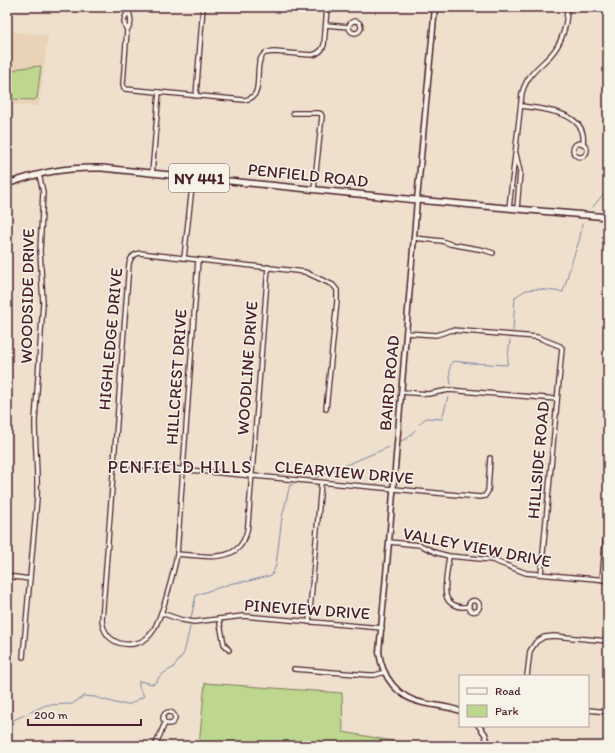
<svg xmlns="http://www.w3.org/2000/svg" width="615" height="753" viewBox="0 0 615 753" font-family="Itim,sans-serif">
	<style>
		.built { fill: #e8d3b8 }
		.green { fill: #bdd78f; stroke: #847b5d }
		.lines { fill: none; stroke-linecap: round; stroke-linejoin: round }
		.stream { stroke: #7c86a5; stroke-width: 1 }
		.minor-casing { stroke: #4a1f2b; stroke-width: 6 }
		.tertiary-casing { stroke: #4a1f2b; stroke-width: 7 }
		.primary-casing { stroke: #4a1f2b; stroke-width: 8 }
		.minor { stroke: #f7f3e8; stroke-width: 3.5 }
		.tertiary { stroke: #f7f3e8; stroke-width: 4 }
		.primary { stroke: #f7f3e8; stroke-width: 5 }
		.labels { text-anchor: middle; stroke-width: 3; stroke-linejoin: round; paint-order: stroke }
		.shield { fill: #f7f3e8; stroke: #7e5f64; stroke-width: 1 }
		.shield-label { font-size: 16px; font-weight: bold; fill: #4a1f2b }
		.street-label { font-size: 17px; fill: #4a1f2b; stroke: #f7f3e8 }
		.neighbourhood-label { font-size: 18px; letter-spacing: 1px; fill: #4a1f2b; stroke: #f7f3e8 }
	</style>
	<rect width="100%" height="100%" fill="#eee0cc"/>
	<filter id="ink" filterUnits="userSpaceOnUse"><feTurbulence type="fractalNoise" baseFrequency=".025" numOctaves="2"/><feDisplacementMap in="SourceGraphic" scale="8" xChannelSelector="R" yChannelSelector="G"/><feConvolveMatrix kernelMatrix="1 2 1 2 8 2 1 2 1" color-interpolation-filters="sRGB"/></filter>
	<g filter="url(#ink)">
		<g class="built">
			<polygon points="53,7 87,7 86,14 53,11"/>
			<polygon points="7,31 48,35 39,106 7,105"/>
		</g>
		<g class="green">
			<polygon points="41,66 37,98 34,100 7,99 7,73 20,68"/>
			<polygon points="205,683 342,693 343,732 421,746 199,746"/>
		</g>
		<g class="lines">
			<g class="stream">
				<polyline points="593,207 600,198 608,190"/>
				<polyline points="513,331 515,297 526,290 538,289 563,292 566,282 570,267 580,238 582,224"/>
				<path d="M451,384c-1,-7 -3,-17 2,-23l18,2 36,2 3,-25"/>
				<polyline points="419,424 426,418 442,419 448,397"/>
				<polyline points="401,441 408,438 415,430"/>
				<polyline points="313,479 389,447"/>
				<polyline points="191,618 196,595 233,583 249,581 272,575 276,565 282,517 290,485 293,484"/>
				<polyline points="7,723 46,705 72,704 84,696 95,697 119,704 130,704 144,696 139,687 139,681 153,684 157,681 159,677 167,671 173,668 184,653 190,627"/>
			</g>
			<g class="minor-casing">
				<g id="minor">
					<path d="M129,7c-1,11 6,13 -2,23l-4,54 1,4 1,1 119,11c24,-2 6,-35 21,-47l9,-1 38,3c6,-1 10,-4 12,-10l3,-38"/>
					<circle cx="355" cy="27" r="6"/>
					<polyline points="326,25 349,27"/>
					<path d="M127,30c-4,-7 -4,-11 1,-18"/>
					<polyline points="196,96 203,7"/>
					<path d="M521,106c22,3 67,6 62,38"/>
					<polyline points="293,113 319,113 321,114 322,116 314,189"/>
					<circle cx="580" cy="150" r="7"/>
					<polyline points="516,154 520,172 517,209"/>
					<polyline points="152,173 159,92"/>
					<path d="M509,208l13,-115c5,-18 16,-25 28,-37 12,-13 17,-31 17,-49"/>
					<polyline points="414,238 442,241 450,244 484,250 493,253"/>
					<polyline points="184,258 193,178"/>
					<path d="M198,260l-21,294c-3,18 -8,34 -13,51 -4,10 -7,22 -14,30 -8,9 -21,11 -31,8 -11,-4 -16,-13 -17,-23l27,-356c1,-6 5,-10 11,-11l165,19 28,13 4,5v11l-11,108"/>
					<polyline points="406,333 436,335 452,330 537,337 560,346 562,348 541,574"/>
					<polyline points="401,392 428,394 449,390 557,399"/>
					<polyline points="114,463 480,497 485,496 488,491 490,458"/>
					<polyline points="389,542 420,545 437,553 449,556 492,560 526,573 608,580"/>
					<path d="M177,554c30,2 67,12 71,-30l20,-257"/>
					<path d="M449,556c-1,10 -5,30 -3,39 2,10 14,14 23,11"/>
					<polyline points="7,576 30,579"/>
					<polyline points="602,580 608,509"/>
					<circle cx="474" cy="606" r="5.5"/>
					<polyline points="161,613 182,620 194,622 243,616 382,628"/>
					<polyline points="219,619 224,644 229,650"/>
					<polyline points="309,622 321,483"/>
					<path d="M23,657l14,-159c1,-26 -2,-51 -2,-77l8,-118 -3,-52 3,-59 -4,-18"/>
					<polyline points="294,669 369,675 375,675 385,672"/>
					<polyline points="527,676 530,651 536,642 544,637 554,636 608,641"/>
					<polyline points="588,710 608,712"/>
					<circle cx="169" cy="718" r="6"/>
					<path d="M60,746c11,-4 22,-3 33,0"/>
					<polyline points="155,746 165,723"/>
				</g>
			</g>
			<g class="tertiary-casing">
				<g id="tertiary">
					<path d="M435,7l-18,193 -28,342 -10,110c3,25 19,46 44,51 13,3 25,3 37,8"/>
					<polyline points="479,726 485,734 489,746"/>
				</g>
			</g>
			<g class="primary-casing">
				<path id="primary" d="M7,184c34,-12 60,-17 95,-16l315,32 191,17"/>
			</g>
			<use href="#minor" class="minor"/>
			<use href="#tertiary" class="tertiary"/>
			<use href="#primary" class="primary"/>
		</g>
	</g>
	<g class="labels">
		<rect class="shield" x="169" y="164" width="60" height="28" rx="3"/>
		<g class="shield-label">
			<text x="199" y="184">NY 441</text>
		</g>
		<g class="street-label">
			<text transform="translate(308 175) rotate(6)" y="6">PENFIELD ROAD</text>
			<text transform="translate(27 296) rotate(-89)" y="6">WOODSIDE DRIVE</text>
			<text transform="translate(110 339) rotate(-85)" y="6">HIGHLEDGE DRIVE</text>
			<text transform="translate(247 368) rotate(-86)" y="6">WOODLINE DRIVE</text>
			<text transform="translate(176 377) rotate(-86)" y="6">HILLCREST DRIVE</text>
			<text transform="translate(389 383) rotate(-85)" y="6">BAIRD ROAD</text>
			<text transform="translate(538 460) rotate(-85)" y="6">HILLSIDE ROAD</text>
			<text transform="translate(344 472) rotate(5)" y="6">CLEARVIEW DRIVE</text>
			<text transform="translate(477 547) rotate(11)" y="6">VALLEY VIEW DRIVE</text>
			<text transform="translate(307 609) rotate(4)" y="6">PINEVIEW DRIVE</text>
		</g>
		<g class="neighbourhood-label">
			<text x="180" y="473">PENFIELD HILLS</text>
		</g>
	</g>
	<rect width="615" height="753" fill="none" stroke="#f7f3e8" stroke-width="24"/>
	<rect x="12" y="12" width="591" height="729" fill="none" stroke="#4a1f2b" stroke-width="1.5" filter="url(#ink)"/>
	<rect x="459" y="675" width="130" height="52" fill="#f7f3e8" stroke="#b29e9c"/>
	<rect x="467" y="688" width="20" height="6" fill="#f7f3e8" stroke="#b29e9c"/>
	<text x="495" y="695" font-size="12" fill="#4a1f2b">Road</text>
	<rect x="467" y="705" width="20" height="12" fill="#bdd78f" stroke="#b29e9c"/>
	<text x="495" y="715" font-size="12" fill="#4a1f2b">Park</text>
	<path d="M28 719v6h113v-6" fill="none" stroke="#4a1f2b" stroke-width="2"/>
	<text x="34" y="719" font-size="12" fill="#4a1f2b" stroke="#f7f3e8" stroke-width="3" paint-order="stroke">200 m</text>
</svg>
